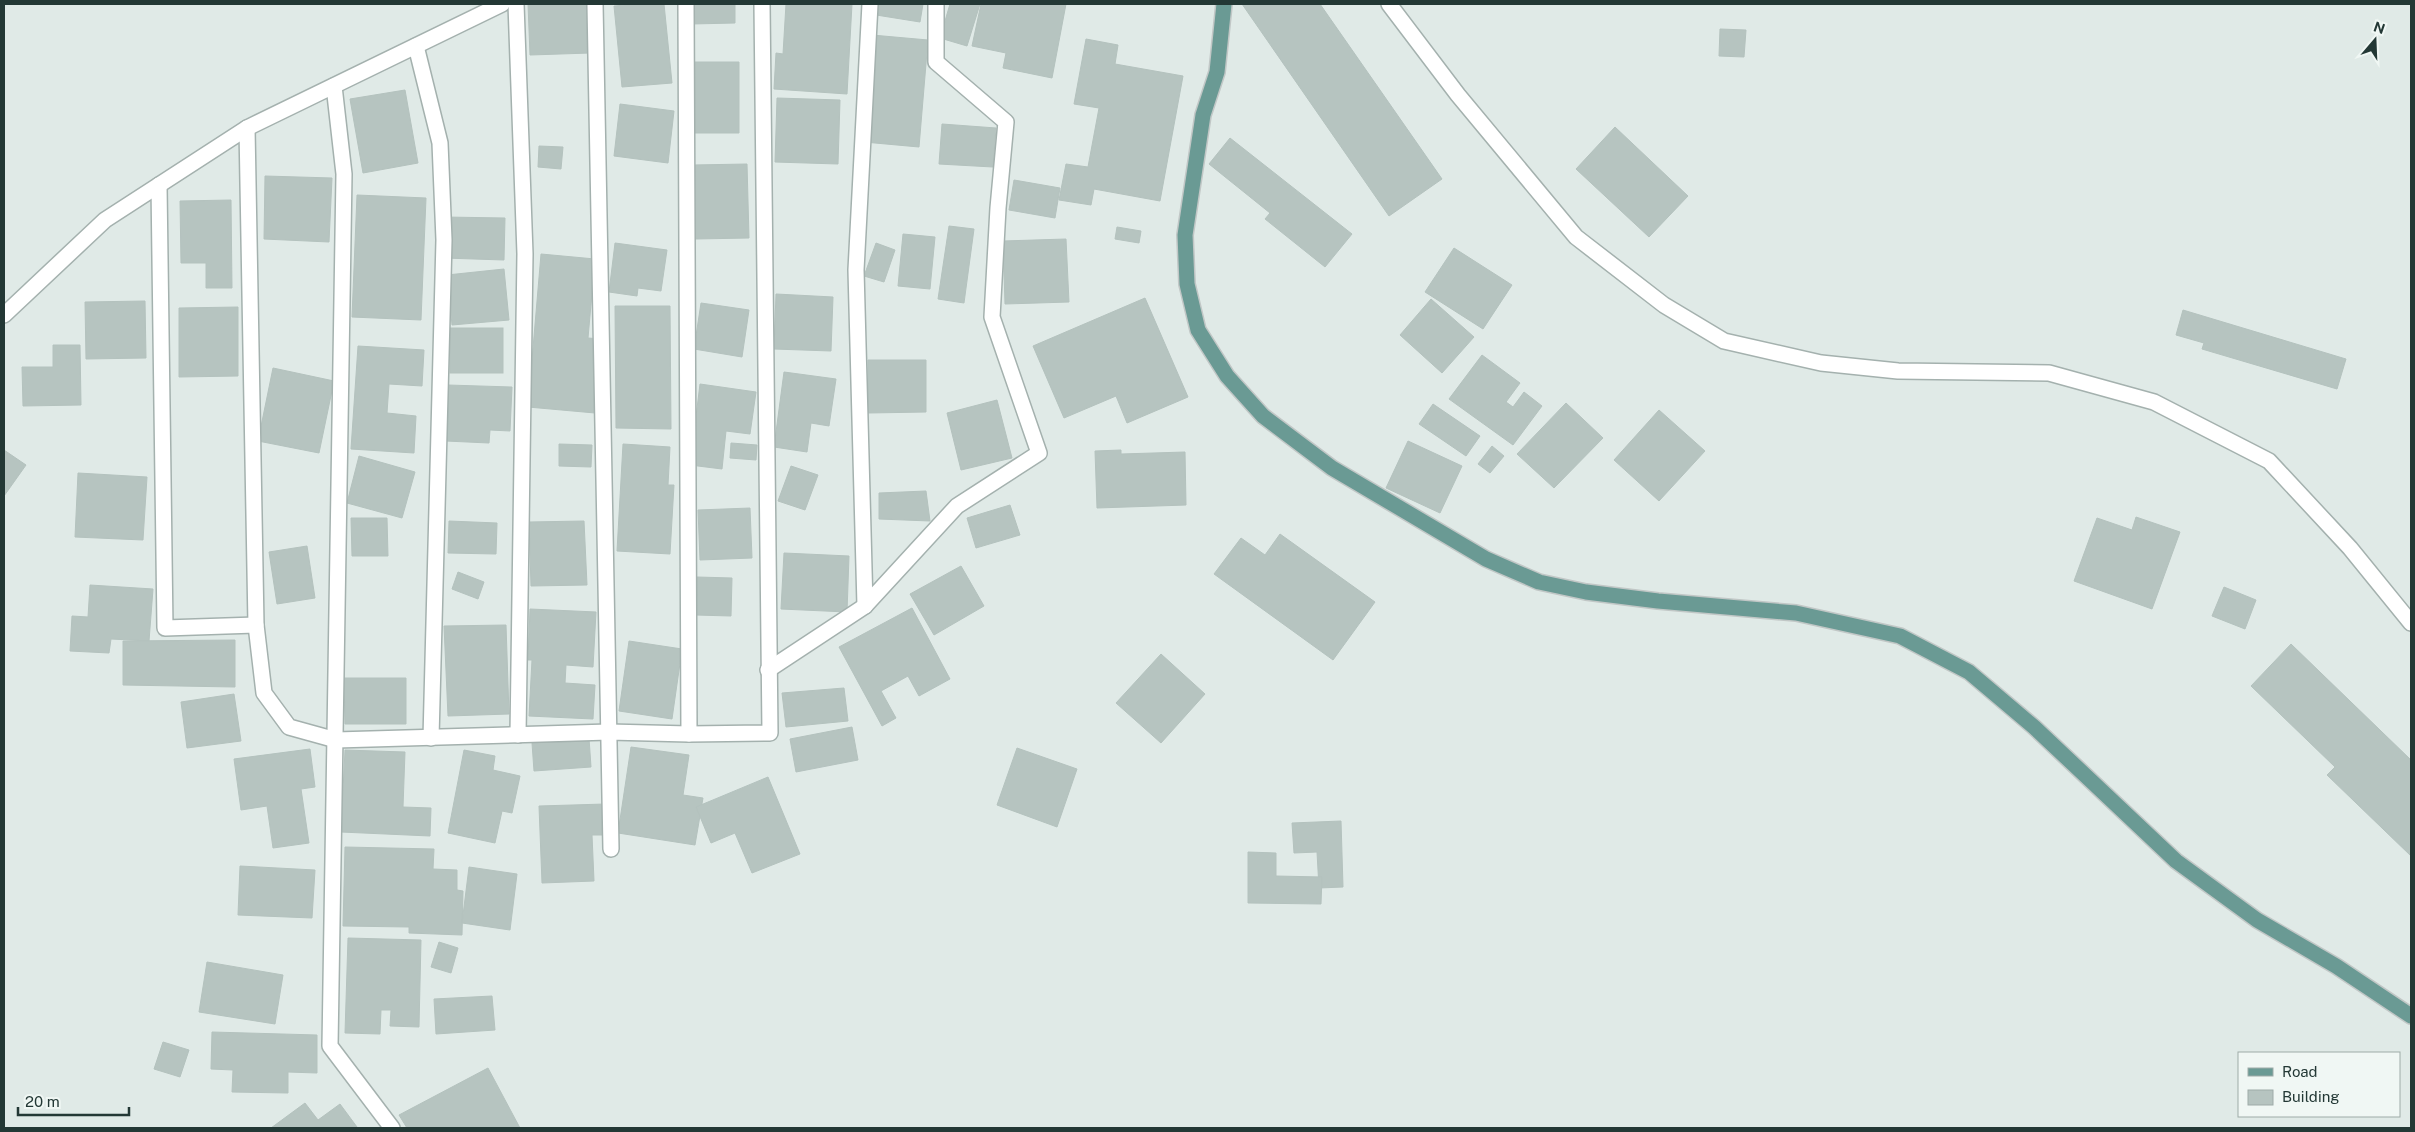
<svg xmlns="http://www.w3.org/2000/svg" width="2415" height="1132" viewBox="0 0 2415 1132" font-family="'Public Sans',sans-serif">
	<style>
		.building { fill: #b6c4c0; stroke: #b4c2be }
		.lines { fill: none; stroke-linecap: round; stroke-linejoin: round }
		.minor-casing { stroke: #a4b1ae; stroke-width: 18 }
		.tertiary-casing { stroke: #a4b1ae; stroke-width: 18 }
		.primary-casing { stroke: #c1c7c6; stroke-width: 18 }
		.minor { stroke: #fff; stroke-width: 15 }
		.tertiary { stroke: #fff; stroke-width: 15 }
		.primary { stroke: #6a9a94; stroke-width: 15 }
	</style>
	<rect width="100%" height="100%" fill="#e0eae7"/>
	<g class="building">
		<polygon points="528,4 589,4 590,53 530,55"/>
		<polygon points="636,4 664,4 672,83 622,87 614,6"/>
		<polygon points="691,4 735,4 735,23 691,24"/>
		<polygon points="786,4 852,4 847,94 774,89 776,53 783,54"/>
		<polygon points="872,4 923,4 920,22 870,14"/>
		<polygon points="950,4 980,4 967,46 940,38"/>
		<polygon points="981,4 1066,4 1052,78 1003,68 1006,53 972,46"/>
		<polygon points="1242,4 1320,4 1442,179 1389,216"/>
		<polygon points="1720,29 1746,30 1744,57 1719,56"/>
		<polygon points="872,35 928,40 919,147 864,142"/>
		<polygon points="1086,39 1118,45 1115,64 1183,76 1160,201 1094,189 1091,205 1059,200 1066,164 1088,167 1099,108 1074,104"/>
		<polygon points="693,62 739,62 739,133 694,133"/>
		<polygon points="405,90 418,163 363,173 350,99"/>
		<polygon points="777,98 840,100 838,164 775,162"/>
		<polygon points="620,104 674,111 668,163 614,156"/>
		<polygon points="942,124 996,128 993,167 939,164"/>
		<polygon points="1615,127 1688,196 1649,237 1576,169"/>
		<polygon points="1230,138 1352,234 1325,267 1265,219 1270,213 1209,164"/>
		<polygon points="539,146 563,147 561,169 538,167"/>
		<polygon points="747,164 749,238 695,239 693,165"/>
		<polygon points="265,176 332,178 329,242 264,239"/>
		<polygon points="1014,180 1060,188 1055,218 1009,210"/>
		<polygon points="357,195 426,198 421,320 352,317"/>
		<polygon points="231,200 232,288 206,288 206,263 181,263 180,201"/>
		<polygon points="444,217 505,218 504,260 444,258"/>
		<polygon points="949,226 974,229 964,303 938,299"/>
		<polygon points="1117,227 1141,231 1139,243 1115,239"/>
		<polygon points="903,234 935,237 930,289 898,286"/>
		<polygon points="1066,239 1069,302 1005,304 1003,241"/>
		<polygon points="615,243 667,250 661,291 638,288 637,296 609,292"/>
		<polygon points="876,243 895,250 884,282 864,276"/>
		<polygon points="1454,248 1512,285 1483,329 1425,292"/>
		<polygon points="541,254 595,259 588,338 601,339 595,413 528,407"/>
		<polygon points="504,269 509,320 452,325 447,275"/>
		<polygon points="776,294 833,297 831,351 774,349"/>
		<polygon points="1145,298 1188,397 1127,423 1116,396 1064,418 1033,346"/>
		<polygon points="1431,299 1474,337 1442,373 1400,335"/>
		<polygon points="145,301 146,358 86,359 85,302"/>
		<polygon points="701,303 749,310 742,357 694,349"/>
		<polygon points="615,306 670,306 671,429 616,428"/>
		<polygon points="238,307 238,376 179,377 179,308"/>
		<polygon points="2183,310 2346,359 2337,389 2202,349 2204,343 2176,335"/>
		<rect x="450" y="328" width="53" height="45"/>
		<polygon points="53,345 80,345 81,405 23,406 22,367 53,367"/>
		<polygon points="358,346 424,350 422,386 389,384 387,413 416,416 414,453 351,449"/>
		<polygon points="1482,355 1520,383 1506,402 1513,407 1524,392 1542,406 1513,445 1449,399"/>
		<polygon points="868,360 926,360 926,412 868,413"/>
		<polygon points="273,368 334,381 319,453 258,441"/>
		<polygon points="784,372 836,379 829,426 811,423 807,452 774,447"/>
		<polygon points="700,384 756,392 750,434 726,431 722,469 690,465"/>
		<polygon points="448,385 512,387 510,431 490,430 489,443 446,441"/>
		<polygon points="997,400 1012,458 961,470 947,413"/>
		<polygon points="1566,403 1603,438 1554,488 1517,454"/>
		<polygon points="1433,404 1480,436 1466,456 1419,424"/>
		<polygon points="1659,410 1705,451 1659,501 1614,460"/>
		<polygon points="1408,441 1462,466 1440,513 1386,488"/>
		<polygon points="731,443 757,445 756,460 730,458"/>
		<polygon points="559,444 592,445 591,467 559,466"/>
		<polygon points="623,444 670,447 668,485 674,485 670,554 617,551"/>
		<polygon points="1492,446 1504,456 1490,473 1478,464"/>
		<polygon points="4,450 26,465 4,496"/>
		<polygon points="1121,450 1121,454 1185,452 1186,505 1097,508 1095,451"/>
		<polygon points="359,456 415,472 402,518 347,503"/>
		<polygon points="791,466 818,475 805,510 778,501"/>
		<polygon points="78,473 147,477 143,540 75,537"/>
		<polygon points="926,491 930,521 879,519 879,493"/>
		<polygon points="1010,505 1020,535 976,548 967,518"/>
		<polygon points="750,508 752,558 700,560 698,510"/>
		<polygon points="2136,517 2180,532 2152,609 2074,581 2097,518 2132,530"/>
		<polygon points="351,518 387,518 388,556 352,556"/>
		<polygon points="449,521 497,523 496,554 448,553"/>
		<polygon points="584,521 587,585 531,586 529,522"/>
		<polygon points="1280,534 1375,602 1333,660 1214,574 1241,538 1265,555"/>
		<polygon points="307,546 315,598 277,604 269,552"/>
		<polygon points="784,553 849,556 847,612 781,609"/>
		<polygon points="961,566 984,606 934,635 910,594"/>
		<polygon points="458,572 484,582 478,599 452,589"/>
		<polygon points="697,577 732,578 731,616 696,615"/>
		<polygon points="90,585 153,589 149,641 111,639 109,653 70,651 72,616 88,617"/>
		<polygon points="2224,587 2256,600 2245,629 2212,616"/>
		<polygon points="912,608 950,679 919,696 908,676 881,691 896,718 882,726 839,647"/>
		<polygon points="530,609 596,612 593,667 566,665 565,683 595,685 593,719 529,716 532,660 528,660"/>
		<polygon points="506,625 509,714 448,716 444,626"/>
		<polygon points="235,640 235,687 123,685 123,641"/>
		<polygon points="629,641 682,649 672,719 619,711"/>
		<polygon points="2291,644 2411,760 2411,856 2327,775 2335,767 2251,686"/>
		<polygon points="1161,654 1205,694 1161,743 1116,703"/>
		<polygon points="344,678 406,678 406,724 345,724"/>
		<polygon points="844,688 848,721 786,727 782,693"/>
		<polygon points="234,694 241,741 187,748 181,702"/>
		<polygon points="852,727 858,760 796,772 790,739"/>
		<polygon points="589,738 591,767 534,771 532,743"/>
		<polygon points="631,747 689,755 683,795 703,798 695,845 618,833"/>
		<polygon points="1017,748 1077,769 1057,827 997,805"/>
		<polygon points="310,749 315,787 301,789 309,843 273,848 267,806 241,810 234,759"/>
		<polygon points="345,750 405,752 403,807 431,808 430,836 341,832"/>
		<polygon points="464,750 495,756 493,770 520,776 512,813 502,811 495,843 448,833"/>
		<polygon points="768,777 800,854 752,873 735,833 711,843 696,807"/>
		<polygon points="605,804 606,835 592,835 594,881 542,883 539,806"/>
		<polygon points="1341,821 1343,887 1319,888 1317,852 1294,853 1292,823"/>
		<polygon points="345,847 434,849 433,869 457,870 457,890 463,891 462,935 409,933 409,927 343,926"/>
		<polygon points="1248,852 1276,853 1276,876 1322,877 1321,904 1248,903"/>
		<polygon points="240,866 315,870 312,918 238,915"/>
		<polygon points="469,867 517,874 510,930 462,923"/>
		<polygon points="348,938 421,940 419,1027 390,1026 391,1010 381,1010 380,1034 345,1033"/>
		<polygon points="439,942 458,948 451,973 431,967"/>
		<polygon points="207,962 283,975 275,1024 199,1012"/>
		<polygon points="492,996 495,1030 436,1034 434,999"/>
		<polygon points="212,1032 317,1035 317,1073 288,1072 288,1093 232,1092 233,1070 211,1069"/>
		<polygon points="163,1042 189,1050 180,1077 154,1069"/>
		<polygon points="488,1068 520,1128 407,1128 399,1115"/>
		<polygon points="305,1103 318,1120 340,1104 357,1127 271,1128"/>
	</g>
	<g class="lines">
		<g class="minor-casing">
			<g id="minor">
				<polyline points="516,4 525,254 518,735"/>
				<polyline points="595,4 611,849"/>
				<polyline points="686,4 689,734"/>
				<polyline points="416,46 440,143 444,240 431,738"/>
				<polyline points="334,86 344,174 330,1046 392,1128"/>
				<polyline points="247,128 256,625 264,693 289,727 336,740 609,732 689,734 770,733 762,4"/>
				<polyline points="159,185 165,628 256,625"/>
				<polyline points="4,315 105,220 247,128 502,4"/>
				<polyline points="865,606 856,270 870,4"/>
				<polyline points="768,670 865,606 957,506 1039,453 992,317 998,208 1006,122 936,62 936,4"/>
			</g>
		</g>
		<g class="tertiary-casing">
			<polyline id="tertiary" points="1389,4 1458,95 1576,237 1664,305 1724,341 1821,363 1898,371 2049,373 2154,402 2269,461 2350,548 2411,623"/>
		</g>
		<g class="primary-casing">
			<polyline id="primary" points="1224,4 1217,72 1203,115 1185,235 1187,284 1198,330 1227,376 1263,416 1332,468 1486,559 1539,582 1586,592 1658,601 1796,613 1900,636 1969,672 2034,727 2176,861 2257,920 2336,966 2411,1016"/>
		</g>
		<use href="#minor" class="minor"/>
		<use href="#tertiary" class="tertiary"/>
		<use href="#primary" class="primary"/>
	</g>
	<rect width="2415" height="1132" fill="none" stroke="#233835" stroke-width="10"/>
	<rect x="2238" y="1052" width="162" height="65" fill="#f0f7f4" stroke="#9eaba8"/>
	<rect x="2248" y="1068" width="25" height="8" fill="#6a9a94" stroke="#9eaba8"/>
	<text x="2282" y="1077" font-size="15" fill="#233835">Road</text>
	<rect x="2248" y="1090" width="25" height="15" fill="#b6c4c0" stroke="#9eaba8"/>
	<text x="2282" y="1102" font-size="15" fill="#233835">Building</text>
	<g transform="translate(2375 40) rotate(19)" stroke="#f0f7f4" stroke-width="4" paint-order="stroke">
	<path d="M0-4L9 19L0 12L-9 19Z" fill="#233835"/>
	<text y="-8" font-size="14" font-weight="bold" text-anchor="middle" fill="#233835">N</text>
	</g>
	<path d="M18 1107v8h111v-8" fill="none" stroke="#233835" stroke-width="2.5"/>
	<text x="25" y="1107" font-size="15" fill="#233835" stroke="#f0f7f4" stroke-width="4" paint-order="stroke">20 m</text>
</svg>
